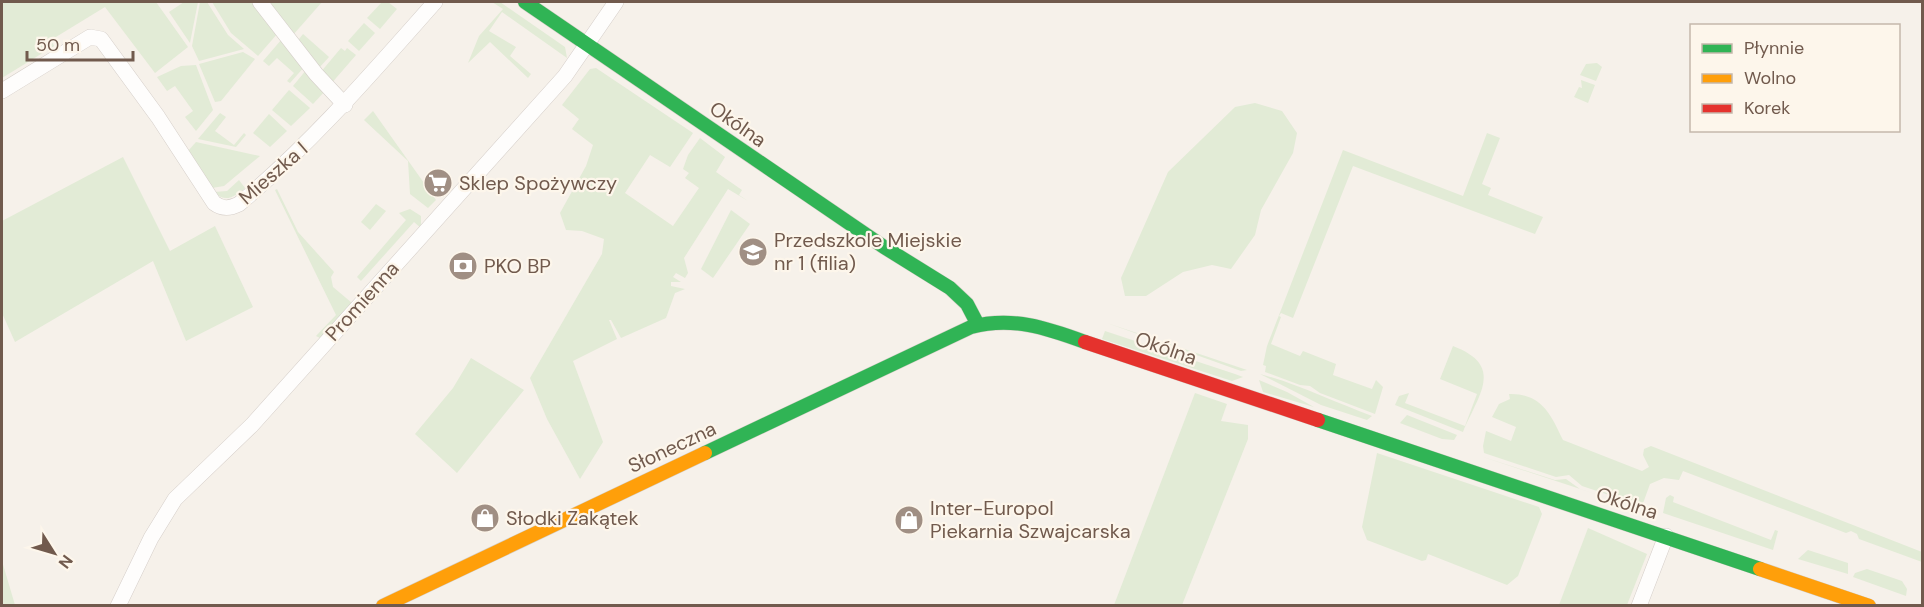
<svg xmlns="http://www.w3.org/2000/svg" width="1924" height="607" viewBox="0 0 1924 607" font-family="'DM Sans',sans-serif">
	<style>
		.green { fill: #e2ebd6 }
		.lines { fill: none; stroke-linecap: round; stroke-linejoin: round }
		.street-casing { stroke: #d5cec9; stroke-width: 16 }
		.fast-casing { stroke: #d3cdc5; stroke-width: 15 }
		.slow-casing { stroke: #d3cdc5; stroke-width: 15 }
		.jam-casing { stroke: #d3cdc5; stroke-width: 15 }
		.street { stroke: #fefdfc; stroke-width: 15 }
		.fast { stroke: #30b455; stroke-width: 14 }
		.slow { stroke: #ff9f0a; stroke-width: 14 }
		.jam { stroke: #e5322d; stroke-width: 14 }
		.labels { text-anchor: middle; stroke-width: 4.5; stroke-linejoin: round; paint-order: stroke }
		.street-label { font-size: 20px; fill: #715a4d; stroke: #fdf6eb }
		.poi-label { font-size: 20px; fill: #715a4d; stroke: #fdf6eb; text-anchor: start }
	</style>
	<rect width="100%" height="100%" fill="#f6f1ea"/>
	<g class="green">
		<polygon points="2,2 156,2 188,47 155,73 105,7 51,40 54,46 2,78"/>
		<polygon points="184,2 198,2 190,43 169,12"/>
		<polygon points="200,2 207,2 228,35 244,49 199,61 192,46"/>
		<polygon points="212,2 257,2 278,33 258,56 231,33"/>
		<polygon points="266,2 322,2 293,35"/>
		<polygon points="382,2 388,2 397,9 380,29 367,18"/>
		<polygon points="492,2 500,2 565,47 567,58 502,12 489,31 516,47 510,56 531,74 528,78 490,42 468,63 479,36 503,9"/>
		<polygon points="364,23 375,33 359,51 348,41"/>
		<polygon points="303,34 329,57 318,69 296,43"/>
		<polygon points="282,39 305,66 290,83 287,81 294,73 277,58 269,66 263,61"/>
		<polygon points="341,48 345,51 347,48 356,55 330,85 320,73"/>
		<polygon points="243,52 255,59 221,101 215,102 199,64"/>
		<polygon points="1597,63 1602,67 1596,81 1580,75 1586,64"/>
		<polygon points="196,65 213,110 196,131 185,117 193,111 175,86 167,91 157,77 181,66"/>
		<polygon points="596,68 693,133 670,167 650,155 625,193 673,226 699,188 685,178 689,173 683,169 688,155 700,138 725,157 716,172 742,190 739,195 748,201 728,189 684,258 688,273 685,278 676,273 673,277 681,282 671,282 671,286 685,289 675,293 666,318 621,338 611,320 609,320 617,339 573,361 603,442 580,479 547,419 530,378 602,254 604,239 582,231 566,230 560,213 586,166 593,145 572,129 579,119 562,105 590,69"/>
		<polygon points="307,69 325,91 313,104 293,86"/>
		<polygon points="1581,80 1595,85 1588,103 1574,97 1579,87 1582,88"/>
		<polygon points="289,90 310,108 291,126 272,110"/>
		<polygon points="1255,103 1282,111 1297,133 1293,153 1261,210 1255,235 1231,269 1212,265 1183,272 1146,296 1125,296 1121,278 1168,172 1235,107"/>
		<polygon points="373,111 436,200 428,208 410,194 408,161 364,120"/>
		<polygon points="220,113 226,117 215,131 234,145 244,133 246,135 236,147 198,139"/>
		<polygon points="269,114 287,131 270,147 253,133"/>
		<polygon points="1487,133 1500,138 1482,184 1491,188 1488,195 1543,217 1535,234 1353,166 1293,318 1281,313 1279,316 1281,317 1271,344 1300,356 1303,351 1336,364 1333,375 1372,389 1376,380 1383,387 1375,414 1320,393 1310,386 1300,385 1265,372 1266,366 1263,365 1267,346 1343,150 1463,196"/>
		<polygon points="196,142 260,156 224,186 212,188 188,151"/>
		<polygon points="123,157 170,251 215,226 253,307 186,341 153,261 15,342 2,313 2,221"/>
		<path d="M239,180l6,8c-10,8 -19,16 -31,4l13,-1z"/>
		<polygon points="277,189 298,232 334,272 331,277 333,287 352,303 320,338 316,336 336,315 275,190"/>
		<polygon points="376,204 386,211 370,230 361,222"/>
		<polygon points="410,209 421,216 421,228 414,222 361,281 357,277 406,220 399,213"/>
		<polygon points="731,210 750,224 713,278 701,269"/>
		<polygon points="1107,323 1247,370 1241,371"/>
		<polygon points="1105,331 1235,374 1243,377 1232,381 1102,339"/>
		<path d="M1453,346c52,20 26,48 10,86l-68,-27 4,-9 10,-3 -4,10 60,23 12,-32 -37,-15z"/>
		<polygon points="471,358 524,390 457,473 415,434 453,388"/>
		<path d="M1260,374c38,10 74,28 112,42l-5,4 -46,-15z"/>
		<polygon points="1259,380 1287,392 1314,407 1263,392"/>
		<polygon points="1195,393 1227,404 1221,421 1248,425 1248,439 1182,605 1114,605"/>
		<path d="M1509,394c33,-1 42,21 54,46l79,31 7,-4 -6,-12 1,-6 7,-3 271,106v10l-63,-23 -2,-5 -6,-3 -5,2 -163,-62 -4,9 -15,-2 -14,6 -8,22 -60,-20 -13,-11 -13,2 -72,-24 -1,-7 3,-15 25,10 5,-14 -24,-10 7,-13 11,-5z"/>
		<polygon points="1407,415 1457,435 1454,440 1442,439 1400,423"/>
		<polygon points="1377,453 1539,507 1542,514 1518,576 1507,585 1428,554 1426,560 1422,561 1367,540 1362,527"/>
		<polygon points="1480,456 1555,480 1566,479 1580,489 1641,509"/>
		<polygon points="1670,495 1674,497 1673,502 1771,540 1775,530 1778,531 1773,550 1663,513 1666,498"/>
		<polygon points="1588,528 1647,554 1627,605 1559,605"/>
		<polygon points="1808,550 1848,563 1848,574 1798,559"/>
		<polygon points="2,561 15,605 2,605"/>
		<polygon points="1867,569 1902,581 1907,589 1906,596 1853,577 1855,573"/>
	</g>
	<g class="lines">
		<g class="street-casing">
			<g id="street">
				<polyline points="260,2 316,74 345,105"/>
				<path d="M2,91l88,-54 11,2 57,78 56,86c8,6 15,6 25,1 73,-61 133,-131 196,-202"/>
				<polyline points="118,606 151,538 175,499 252,425 565,76 616,2"/>
				<polyline points="1639,606 1666,536"/>
			</g>
		</g>
		<g class="fast-casing">
			<g id="fast">
				<polyline points="525,2 884,247 950,288 967,304 978,325"/>
				<polyline points="1318,420 1760,569"/>
				<path d="M705,453l266,-126c41,-11 76,1 114,15"/>
			</g>
		</g>
		<g class="slow-casing">
			<g id="slow">
				<polyline points="1760,569 1869,606"/>
				<polyline points="383,606 705,453"/>
			</g>
		</g>
		<g class="jam-casing">
			<polyline id="jam" points="1085,342 1318,420"/>
		</g>
		<use href="#street" class="street"/>
		<use href="#fast" class="fast"/>
		<use href="#slow" class="slow"/>
		<use href="#jam" class="jam"/>
	</g>
	<defs>
		<g id="supermarket-disc" transform="scale(1.5)"><circle r="9.5" fill="#a08f84" stroke="#fdf6eb"/><path d="M-6-5.5h2.5l.6 2H6L4.5 2H-2.5L-4.4-4H-6ZM-1.5 3.2a1.3 1.3 0 1 0 .1 0ZM3 3.2a1.3 1.3 0 1 0 .1 0Z" fill="#fff"/></g>
		<g id="school-disc" transform="scale(1.5)"><circle r="9.5" fill="#a08f84" stroke="#fdf6eb"/><path d="M0-5L7-2L0 1L-7-2ZM-4 1L0 2.5L4 1V4Q0 6-4 4Z" fill="#fff"/></g>
		<g id="bank-disc" transform="scale(1.5)"><circle r="9.5" fill="#a08f84" stroke="#fdf6eb"/><path d="M-6-4H6V4H-6ZM0-2.3a2.3 2.3 0 1 0 0 4.6a2.3 2.3 0 1 0 0-4.6Z" fill="#fff"/></g>
		<g id="shop-disc" transform="scale(1.5)"><circle r="9.5" fill="#a08f84" stroke="#fdf6eb"/><path d="M-5-2.5h2.3a2.7 3.5 0 0 1 5.4 0H5L5.5 6h-11ZM-1.5-2.5h3a1.5 2.3 0 0 0-3 0Z" fill="#fff"/></g>
	</defs>
	<g fill-rule="evenodd">
		<use href="#supermarket-disc" x="438" y="183"/>
		<use href="#school-disc" x="753" y="252"/>
		<use href="#bank-disc" x="463" y="266"/>
		<use href="#shop-disc" x="485" y="518"/>
		<use href="#shop-disc" x="909" y="520"/>
	</g>
	<g class="labels">
		<g class="street-label">
			<text transform="translate(738 124) rotate(35)" y="7">Okólna</text>
			<text transform="translate(273 173) rotate(-41)" y="7">Mieszka I</text>
			<text transform="translate(362 301) rotate(-48)" y="7">Promienna</text>
			<text transform="translate(1166 348) rotate(19)" y="7">Okólna</text>
			<text transform="translate(672 447) rotate(-25)" y="7">Słoneczna</text>
			<text transform="translate(1627 503) rotate(18)" y="7">Okólna</text>
		</g>
		<g class="poi-label">
			<text x="459" y="190">Sklep Spożywczy</text>
			<text x="774" y="247">Przedszkole Miejskie<tspan x="774" dy="23">nr 1 (filia)</tspan></text>
			<text x="484" y="273">PKO BP</text>
			<text x="930" y="515">Inter-Europol<tspan x="930" dy="23">Piekarnia Szwajcarska</tspan></text>
			<text x="506" y="525">Słodki Zakątek</text>
		</g>
	</g>
	<rect width="1924" height="607" fill="none" stroke="#715a4d" stroke-width="6"/>
	<rect x="1690" y="24" width="210" height="108" fill="#fdf6eb" stroke="#c5b8ac" stroke-width="1.5"/>
	<rect x="1702" y="44" width="30" height="9" fill="#30b455" stroke="#c5b8ac" stroke-width="1.5"/>
	<text x="1744" y="54" font-size="18" fill="#715a4d">Płynnie</text>
	<rect x="1702" y="74" width="30" height="9" fill="#ff9f0a" stroke="#c5b8ac" stroke-width="1.5"/>
	<text x="1744" y="84" font-size="18" fill="#715a4d">Wolno</text>
	<rect x="1702" y="104" width="30" height="9" fill="#e5322d" stroke="#c5b8ac" stroke-width="1.5"/>
	<text x="1744" y="114" font-size="18" fill="#715a4d">Korek</text>
	<g transform="translate(54 553) rotate(127)" stroke="#fdf6eb" stroke-width="4.5" paint-order="stroke">
	<path d="M0-4.5L10 22L0 15L-10 22Z" fill="#715a4d"/>
	<text y="-9" font-size="16" font-weight="bold" text-anchor="middle" fill="#715a4d">N</text>
	</g>
	<path d="M27 51v9h106v-9" fill="none" stroke="#715a4d" stroke-width="3"/>
	<text x="36" y="51" font-size="18" fill="#715a4d" stroke="#fdf6eb" stroke-width="4.5" paint-order="stroke">50 m</text>
</svg>
